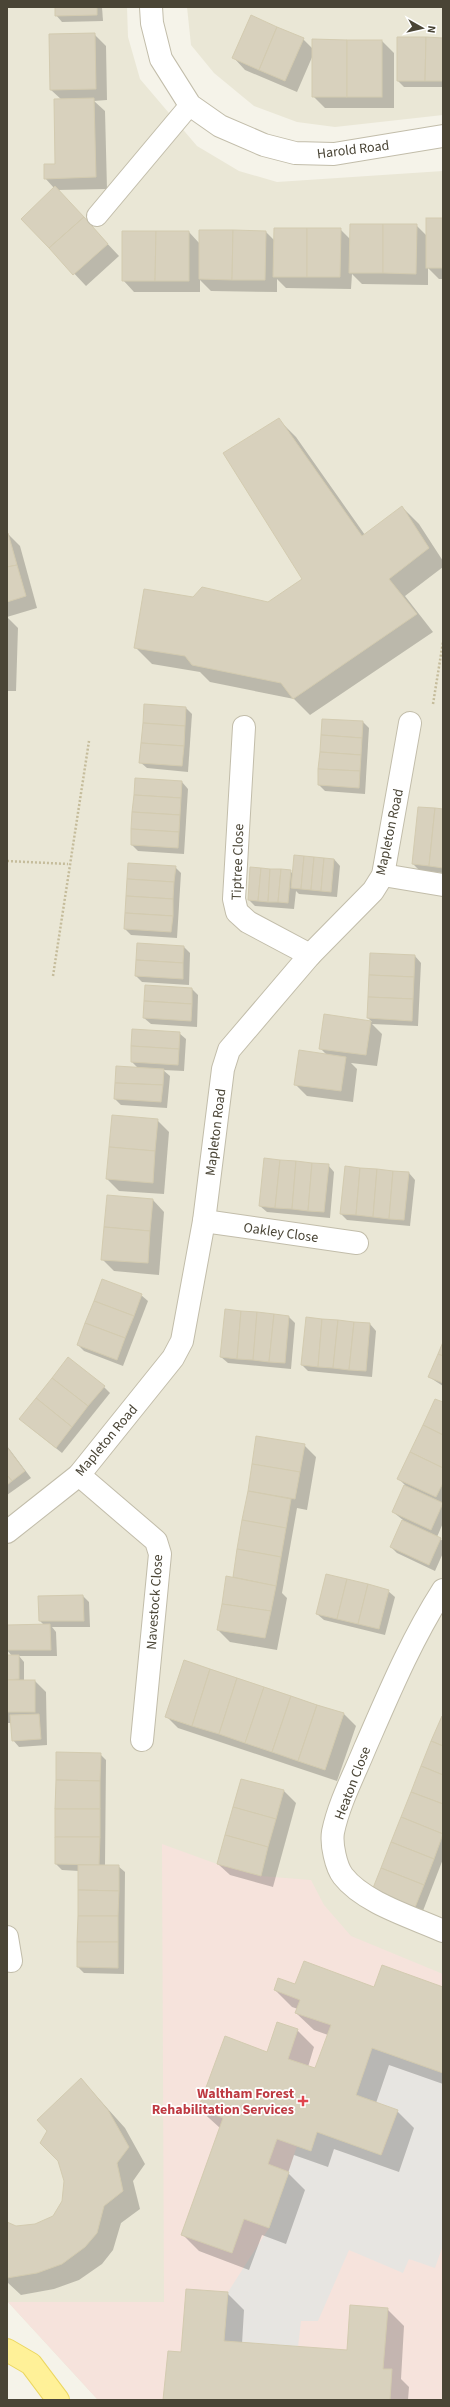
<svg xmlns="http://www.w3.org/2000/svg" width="450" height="2407" viewBox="0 0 450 2407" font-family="'Source Sans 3',sans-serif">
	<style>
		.residential { fill: #eae7d6 }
		.medical { fill: #f6e3dc }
		.parking { fill: #e7e5e1 }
		.shadow { fill: #0003 }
		.building { fill: #d8d1bd; stroke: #d3cbb0 }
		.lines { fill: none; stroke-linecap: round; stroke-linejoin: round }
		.lane-casing { stroke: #c2bdaa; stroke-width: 22 }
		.street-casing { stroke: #c2bdaa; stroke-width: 24 }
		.primary-casing { stroke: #ecd760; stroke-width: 24 }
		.path { stroke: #c5bc9b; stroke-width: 2.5; stroke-dasharray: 2 2; stroke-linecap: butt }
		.lane { stroke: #fff; stroke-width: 20 }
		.street { stroke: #fff; stroke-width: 22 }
		.primary { stroke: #fff198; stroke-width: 22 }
		.health-dot { fill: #e0444e; stroke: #fff; stroke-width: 1.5 }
		.labels { text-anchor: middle; stroke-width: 3.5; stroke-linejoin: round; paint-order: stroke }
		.street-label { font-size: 14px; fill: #4a4536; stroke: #fff }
		.health-label { font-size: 14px; font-weight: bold; fill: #be3a42; stroke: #fff; text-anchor: end }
	</style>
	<rect width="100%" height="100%" fill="#f5f3e9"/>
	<g class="residential">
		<polygon points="7,7 127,7 128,37 140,79 197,146 239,171 277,182 443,171 443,2400 98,2400 8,2302 7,2298"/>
		<polygon points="187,7 443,7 443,115 335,127 297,122 254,106 214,73 191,45"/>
	</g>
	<polygon class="medical" points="162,1844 217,1864 261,1876 311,1880 324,1905 351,1936 443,1974 443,2400 98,2400 8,2302 164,2302"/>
	<polygon class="parking" points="372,2048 443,2073 443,2245 435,2268 409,2259 403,2273 349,2250 318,2321 301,2321 298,2347 224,2341 228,2292 269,2228 297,2146 311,2151 317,2132 382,2155 398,2110 356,2095"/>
	<g class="shadow">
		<polygon points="56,7 102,7 103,21 62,22 56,15"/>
		<polygon points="94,34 106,46 107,100 94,101 105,111 107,189 57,190 119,256 86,286 23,219 54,188 45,178 57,165 62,100 51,90"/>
		<polygon points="303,39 313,49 382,41 394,53 394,108 325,108 313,96 313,55 297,92 245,70 234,58"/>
		<polygon points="443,39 443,87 404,87 398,81"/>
		<polygon points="443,219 443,279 439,279 428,268 428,285 362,284 352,274 351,289 286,288 277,279 277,292 211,291 200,280 200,292 134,292 123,280 189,232 200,244 266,232 275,241 340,229 351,240 416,225 427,236"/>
		<polygon points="279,420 296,437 365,535 402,507 419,524 443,561 443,567 405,596 433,632 310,715 294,699 210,682 200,672 152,664 135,647 193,598 268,604 303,579"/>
		<polygon points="8,534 20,546 37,608 7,617"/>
		<polygon points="7,617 18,628 16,691 7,691"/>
		<polygon points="186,708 192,714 188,772 147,768 140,762"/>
		<polygon points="323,720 363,722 369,728 365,794 325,791 319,785"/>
		<polygon points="182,782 188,789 184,854 138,851 132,845"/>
		<polygon points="443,810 443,873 419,870 413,864"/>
		<polygon points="334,859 340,866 337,897 299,894 296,891 294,909 255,906 249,900 290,871 293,874"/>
		<polygon points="175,867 181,873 177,938 131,935 125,929"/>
		<polygon points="138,944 184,947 190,953 189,985 142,982 136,976"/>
		<polygon points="415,956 421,963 418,1026 372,1024 382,1034 377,1066 351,1063 357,1069 353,1102 307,1096 295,1084 327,1055 320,1048 325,1016 372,1022 368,1018"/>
		<polygon points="146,986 192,989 198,995 197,1027 151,1024 144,1018"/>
		<polygon points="179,1033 186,1039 184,1071 163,1070 170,1076 167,1108 121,1105 115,1099 138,1068 132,1062"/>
		<polygon points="157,1120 169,1132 164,1194 119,1191 107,1179"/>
		<polygon points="328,1165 334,1172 330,1218 267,1212 260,1206"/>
		<polygon points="345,1167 409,1173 415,1180 410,1226 347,1220 341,1214"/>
		<polygon points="153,1200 164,1212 159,1275 114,1271 102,1259"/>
		<polygon points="141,1295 148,1301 123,1366 84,1351 78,1345"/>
		<polygon points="226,1311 289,1317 295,1323 291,1369 228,1363 221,1357"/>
		<polygon points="307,1318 370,1324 376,1331 372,1377 308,1371 302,1365"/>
		<polygon points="443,1344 443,1386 429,1377"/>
		<polygon points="104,1387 110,1393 62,1453 27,1425"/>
		<polygon points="443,1403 443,1523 437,1537 443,1541 443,1553 435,1571 397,1553 391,1547 403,1520 393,1512 405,1485 399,1479"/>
		<polygon points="304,1445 316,1457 307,1510 297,1508 282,1593 287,1598 277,1650 230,1642 218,1630 233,1578 249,1490"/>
		<polygon points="7,1446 31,1478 7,1495"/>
		<polygon points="388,1591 395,1597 385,1635 324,1620 317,1614"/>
		<polygon points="83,1596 89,1602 90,1627 52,1627 56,1632 57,1656 19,1656 24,1662 24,1681 35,1681 46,1692 47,1745 19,1747 13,1740 12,1723 7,1723 7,1656 12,1656 7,1650 7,1626 44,1625 40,1621 39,1597"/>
		<polygon points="185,1661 344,1714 356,1726 337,1781 178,1728 166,1716"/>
		<polygon points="443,1714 443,1859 421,1916 372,1893"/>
		<polygon points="57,1753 100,1754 106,1760 105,1866 118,1866 125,1872 124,1974 84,1973 78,1967 79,1871 62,1870 56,1864"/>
		<polygon points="241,1780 284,1791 296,1803 273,1887 230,1875 218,1864"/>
		<polygon points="296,1986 443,1988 443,2084 389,2065 376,2103 397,2111 414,2128 399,2172 334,2149 328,2167 294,2155 288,2173 305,2190 286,2244 262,2235 249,2270 199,2251 182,2234 220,2128 199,2109 297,2030 314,2047 308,2067 315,2070 328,2035 314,2030 296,2013 298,2009 292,2007 275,1990"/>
		<polygon points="81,2079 125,2128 145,2164 133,2181 140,2209 121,2223 113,2250 102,2264 79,2280 54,2289 21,2295 7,2282 7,2223 15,2227 35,2225 54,2217 63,2201"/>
		<polygon points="227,2293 244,2310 242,2344 348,2351 387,2309 404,2326 401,2379 409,2387 408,2400 164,2400 182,2353"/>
	</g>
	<g class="building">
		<polygon points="55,7 97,7 97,15 55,16"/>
		<polygon points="251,15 277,27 259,70 232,58"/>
		<polygon points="277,27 304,38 285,81 259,70"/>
		<polygon points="95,33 96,89 50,90 49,34"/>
		<polygon points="397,37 426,37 425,81 397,81"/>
		<polygon points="426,37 443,38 443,81 425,81"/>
		<polygon points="312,39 347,40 347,97 312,97"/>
		<rect x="347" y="40" width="35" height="57"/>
		<polygon points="94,98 96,177 44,179 44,164 55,164 54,99"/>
		<polygon points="55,186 84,217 49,248 21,219"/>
		<polygon points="84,217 108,244 73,275 49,248"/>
		<rect x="426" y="218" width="17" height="50"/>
		<polygon points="350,224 383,224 383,273 349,273"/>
		<polygon points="383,224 417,224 416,274 383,273"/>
		<polygon points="274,228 307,228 307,277 273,277"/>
		<polygon points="307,228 341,228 340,277 307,277"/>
		<polygon points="199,230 233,230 232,280 199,279"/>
		<polygon points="233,230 266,231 265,280 232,280"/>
		<polygon points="122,231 156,231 155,281 122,281"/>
		<polygon points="156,231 189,231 189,281 155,281"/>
		<polygon points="279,418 362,536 402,506 429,548 389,579 417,614 293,699 281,683 192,665 185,656 134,648 144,589 193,597 202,587 268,602 302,579 223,453"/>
		<polygon points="8,533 17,565 7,567 7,534"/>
		<polygon points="17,565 26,596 7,602 7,567"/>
		<polygon points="144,704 186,707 185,726 143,723"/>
		<polygon points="322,719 363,721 362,738 321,735"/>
		<polygon points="143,723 185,726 184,746 141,743"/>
		<polygon points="321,735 362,738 361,755 320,752"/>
		<polygon points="141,743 184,746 182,766 139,763"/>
		<polygon points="320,752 361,755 360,771 318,769"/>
		<polygon points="318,769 360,771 359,788 318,785"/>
		<polygon points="135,778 182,781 181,798 134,795"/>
		<polygon points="134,795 181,798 180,815 132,812"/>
		<polygon points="418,807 435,808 429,866 412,864"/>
		<polygon points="435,808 443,809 443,868 429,866"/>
		<polygon points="132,812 180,815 179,832 131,829"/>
		<polygon points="131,829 179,832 178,848 131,845"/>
		<polygon points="294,855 304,856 301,889 291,888"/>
		<polygon points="304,856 314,857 311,890 301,889"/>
		<polygon points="314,857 324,858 321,891 311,890"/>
		<polygon points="324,858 334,859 331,892 321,891"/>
		<polygon points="128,863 176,866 174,882 127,879"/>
		<polygon points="250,867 261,868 258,901 248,900"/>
		<polygon points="261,868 270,869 268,902 258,901"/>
		<polygon points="270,869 281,869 278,902 268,902"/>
		<polygon points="281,869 291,870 288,903 278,902"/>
		<polygon points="127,879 174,882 173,899 126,896"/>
		<polygon points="126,896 173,899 173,916 125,913"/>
		<polygon points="125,913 173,916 171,932 124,929"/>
		<polygon points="137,943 184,946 183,963 136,960"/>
		<polygon points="370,953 415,955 414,977 369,975"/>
		<polygon points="136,960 183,963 183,979 135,976"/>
		<polygon points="369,975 414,977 413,999 368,997"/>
		<polygon points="145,985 192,988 192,1004 144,1001"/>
		<polygon points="368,997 413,999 412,1021 367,1018"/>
		<polygon points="144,1001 192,1004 191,1021 143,1018"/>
		<polygon points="324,1014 371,1021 366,1055 319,1049"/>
		<polygon points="132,1029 180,1032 179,1049 131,1046"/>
		<polygon points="131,1046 179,1049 178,1065 131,1062"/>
		<polygon points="299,1050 346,1057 341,1091 294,1085"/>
		<polygon points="116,1066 164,1069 163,1085 115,1083"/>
		<polygon points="115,1083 163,1085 161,1102 114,1099"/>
		<polygon points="112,1115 158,1119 155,1151 109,1147"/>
		<polygon points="109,1147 155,1151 153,1183 106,1179"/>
		<polygon points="264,1158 280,1160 275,1208 259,1206"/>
		<polygon points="280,1160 296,1161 292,1209 275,1208"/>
		<polygon points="296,1161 312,1163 308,1211 292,1209"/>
		<polygon points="312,1163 329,1164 324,1212 308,1211"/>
		<polygon points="345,1166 360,1168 356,1215 340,1214"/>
		<polygon points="360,1168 377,1169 373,1217 356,1215"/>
		<polygon points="377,1169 393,1171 389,1219 373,1217"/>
		<polygon points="393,1171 409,1172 404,1220 389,1219"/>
		<polygon points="107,1195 153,1199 150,1231 104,1227"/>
		<polygon points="104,1227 150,1231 148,1263 101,1260"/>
		<polygon points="102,1279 142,1294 134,1316 94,1301"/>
		<polygon points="94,1301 134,1316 125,1338 85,1323"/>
		<polygon points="225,1309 241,1311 237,1359 220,1357"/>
		<polygon points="241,1311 257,1312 253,1360 237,1359"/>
		<polygon points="257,1312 274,1314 269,1362 253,1360"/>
		<polygon points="274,1314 289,1316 285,1363 269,1362"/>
		<polygon points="306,1317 322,1319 318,1367 301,1365"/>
		<polygon points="322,1319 338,1320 333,1368 318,1367"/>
		<polygon points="338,1320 354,1322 349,1370 333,1368"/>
		<polygon points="354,1322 370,1323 366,1371 349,1370"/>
		<polygon points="85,1323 125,1338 117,1360 77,1345"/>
		<polygon points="443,1342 443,1356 438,1354"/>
		<polygon points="438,1354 443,1356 443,1383 428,1377"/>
		<polygon points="68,1357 105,1386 88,1406 52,1378"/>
		<polygon points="52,1378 88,1406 72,1427 36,1398"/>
		<polygon points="36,1398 72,1427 56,1448 19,1419"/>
		<polygon points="435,1399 443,1402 443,1435 423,1425"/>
		<polygon points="423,1425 443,1435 443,1468 410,1452"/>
		<polygon points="256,1436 305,1444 300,1472 252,1464"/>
		<polygon points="7,1447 25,1471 12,1481 7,1475"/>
		<polygon points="410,1452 443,1468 443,1483 436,1497 397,1479"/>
		<polygon points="252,1464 300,1472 295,1499 248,1491"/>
		<polygon points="7,1475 12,1481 7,1485"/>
		<polygon points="404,1485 443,1503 431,1530 392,1512"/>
		<polygon points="248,1491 291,1499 286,1528 242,1520"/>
		<polygon points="242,1520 286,1528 281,1557 237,1549"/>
		<polygon points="402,1520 441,1538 429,1565 390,1547"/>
		<polygon points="237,1549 281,1557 276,1586 233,1577"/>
		<polygon points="326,1574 347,1579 337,1619 316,1614"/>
		<polygon points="226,1576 276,1586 271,1611 222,1604"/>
		<polygon points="347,1579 368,1584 358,1624 337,1619"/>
		<polygon points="368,1584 389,1590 379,1629 358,1624"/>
		<polygon points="83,1595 84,1621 39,1621 38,1596"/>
		<polygon points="222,1604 271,1611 265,1638 217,1630"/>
		<polygon points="50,1624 51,1650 7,1650 7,1625"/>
		<polygon points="7,1655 19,1655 19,1679 7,1680"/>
		<polygon points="184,1660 210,1669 192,1726 165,1717"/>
		<polygon points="210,1669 237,1678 219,1734 192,1726"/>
		<polygon points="237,1678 264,1687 245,1743 219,1734"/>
		<rect x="7" y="1680" width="28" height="32"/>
		<polygon points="264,1687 291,1696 272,1752 245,1743"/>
		<polygon points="291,1696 317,1705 298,1761 272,1752"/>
		<polygon points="317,1705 344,1713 325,1770 298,1761"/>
		<polygon points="39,1714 41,1739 12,1741 10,1715"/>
		<polygon points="442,1716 443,1716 443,1746 431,1741"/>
		<polygon points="431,1741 443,1746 443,1775 421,1766"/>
		<polygon points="56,1752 101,1753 100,1781 56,1780"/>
		<polygon points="421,1766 443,1775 443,1804 411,1792"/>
		<polygon points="241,1779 284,1790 276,1819 233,1807"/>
		<polygon points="56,1780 100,1781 100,1809 55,1809"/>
		<polygon points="411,1792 443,1804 443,1834 401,1817"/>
		<polygon points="233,1807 276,1819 268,1847 225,1835"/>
		<rect x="55" y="1809" width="45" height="28"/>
		<polygon points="401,1817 443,1834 434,1859 391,1842"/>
		<polygon points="225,1835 268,1847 261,1876 217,1864"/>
		<polygon points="55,1837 100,1837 99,1865 55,1864"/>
		<polygon points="391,1842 434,1859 424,1885 381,1868"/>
		<polygon points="78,1865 119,1865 119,1891 78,1890"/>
		<polygon points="381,1868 424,1885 414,1910 371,1893"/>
		<polygon points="78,1890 119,1891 118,1916 78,1916"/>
		<polygon points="78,1916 118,1916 118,1942 77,1942"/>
		<polygon points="77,1942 118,1942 118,1968 77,1967"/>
		<polygon points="304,1961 374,1987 382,1965 443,1987 443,2073 372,2048 356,2095 398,2110 381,2155 317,2132 311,2151 277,2139 268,2164 289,2172 269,2228 244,2219 232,2253 181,2235 223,2118 198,2109 225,2036 267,2052 277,2022 298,2029 288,2059 315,2068 331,2025 295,2013 300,2000 274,1990 278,1978 295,1984"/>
		<polygon points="81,2078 108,2110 129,2147 117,2163 123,2191 104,2206 97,2233 85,2247 62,2264 37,2273 7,2278 7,2222 16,2226 35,2224 53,2216 62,2201 64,2181 58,2161 40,2143 47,2131 37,2120"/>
		<polygon points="186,2289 228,2292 224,2341 347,2350 350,2305 388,2308 383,2369 392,2369 390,2400 163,2400 168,2351 181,2352"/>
	</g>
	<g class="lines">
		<g class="lane-casing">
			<polyline id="lane" points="97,216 190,105"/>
		</g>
		<g class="street-casing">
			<g id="street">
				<polyline points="151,7 152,23 161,59 190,105 220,126 264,145 295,153 334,154 443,136"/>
				<polyline points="244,727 234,899 237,912 248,922 310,955"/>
				<polyline points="383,875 443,885"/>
				<polyline points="204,1221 357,1243"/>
				<polyline points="79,1475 156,1541 160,1554 142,1740"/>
				<polyline points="7,1532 79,1475 173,1358 182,1341 204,1221 223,1069 229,1050 310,955 373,891 383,875 410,723"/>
				<path d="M443,1590c-32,50 -54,103 -78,158 -11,27 -26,55 -32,84 -2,12 3,35 10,44 21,27 69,41 100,55"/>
				<polyline points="7,1937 11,1961"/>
			</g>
		</g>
		<g class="primary-casing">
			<polyline id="primary" points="7,2350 31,2364 58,2400"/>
		</g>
		<g class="path">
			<polyline points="433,704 443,642"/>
			<polyline points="7,861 68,864"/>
			<polyline points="53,976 89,741"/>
		</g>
		<use href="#lane" class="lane"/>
		<use href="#street" class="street"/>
		<use href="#primary" class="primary"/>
	</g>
	<path class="health-dot" d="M301 2095h4v4h4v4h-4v4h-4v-4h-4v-4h4z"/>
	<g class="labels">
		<g class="street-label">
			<text transform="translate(353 149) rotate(-7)" y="5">Harold Road</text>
			<text transform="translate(389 832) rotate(-78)" y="5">Mapleton Road</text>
			<text transform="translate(237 862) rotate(-88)" y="5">Tiptree Close</text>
			<text transform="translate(215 1132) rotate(-83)" y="5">Mapleton Road</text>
			<text transform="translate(281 1232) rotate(8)" y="5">Oakley Close</text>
			<text transform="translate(106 1440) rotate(-50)" y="5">Mapleton Road</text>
			<text transform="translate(154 1602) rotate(-86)" y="5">Navestock Close</text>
			<text transform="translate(352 1783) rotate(-69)" y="5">Heaton Close</text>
		</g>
		<g class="health-label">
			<text x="294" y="2098">Waltham Forest<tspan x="294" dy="16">Rehabilitation Services</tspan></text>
		</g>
	</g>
	<rect width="450" height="2407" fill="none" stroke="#4a4536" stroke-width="16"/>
	<g transform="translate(422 28) rotate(98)" stroke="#ffffff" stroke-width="3" paint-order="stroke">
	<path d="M0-3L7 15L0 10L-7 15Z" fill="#4a4536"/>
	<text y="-6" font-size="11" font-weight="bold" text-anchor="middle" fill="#4a4536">N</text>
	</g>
</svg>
